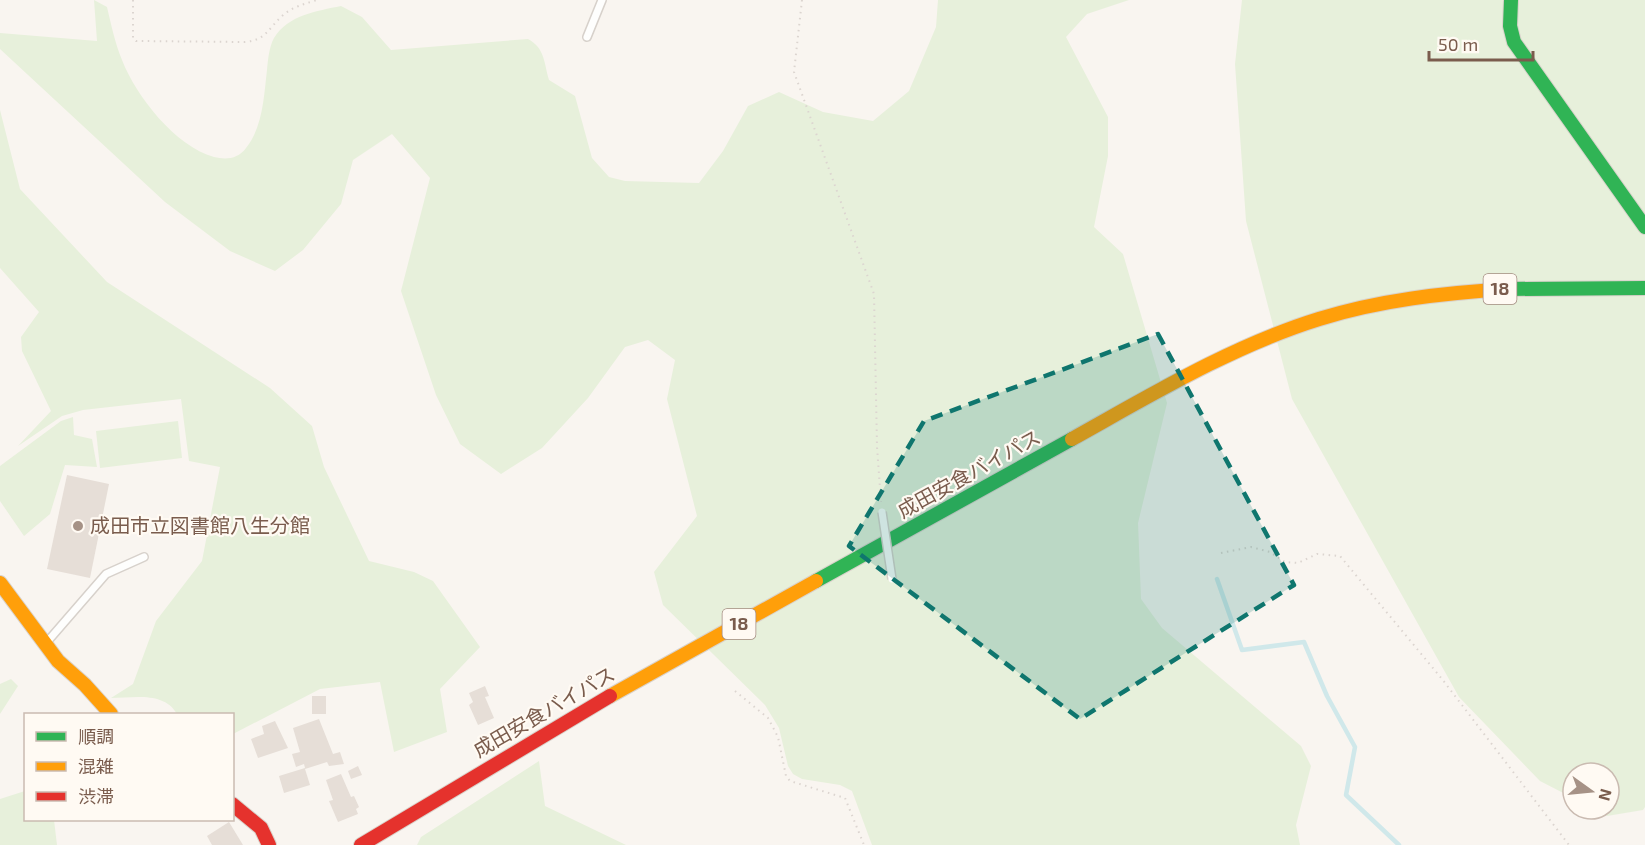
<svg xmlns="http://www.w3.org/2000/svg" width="1645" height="845" viewBox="0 0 1645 845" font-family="'Exo 2','Noto Sans JP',sans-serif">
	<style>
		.green { fill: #e7f0db }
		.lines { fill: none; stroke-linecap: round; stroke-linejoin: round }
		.stream { stroke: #d0e8ea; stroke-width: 4.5 }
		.building { fill: #e6ded7 }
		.lane-casing { stroke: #d7d1cb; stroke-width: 10 }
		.fast-casing { stroke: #d9d2cb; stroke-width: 16 }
		.slow-casing { stroke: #d9d2cb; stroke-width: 16 }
		.jam-casing { stroke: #d9d2cb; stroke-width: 16 }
		.path { stroke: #dcd5d0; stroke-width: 2; stroke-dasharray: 1.5 4.5; stroke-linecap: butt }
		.lane { stroke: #fefefd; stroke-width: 7 }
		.fast { stroke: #30b455; stroke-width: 14 }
		.slow { stroke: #ff9f0a; stroke-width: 14 }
		.jam { stroke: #e5322d; stroke-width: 14 }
		.lane-bridge-casing { stroke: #d7d1cb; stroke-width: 10; stroke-linecap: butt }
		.lane-bridge { stroke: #fefefd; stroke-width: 7 }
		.marked { fill: #0f766e; fill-opacity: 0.2; stroke: #0f766e; stroke-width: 4.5; stroke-dasharray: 12 8; stroke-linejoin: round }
		.poi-dot { fill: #a69286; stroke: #fffaf3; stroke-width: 2 }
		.labels { text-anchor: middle; stroke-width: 4.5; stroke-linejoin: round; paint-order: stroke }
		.shield { fill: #fffaf3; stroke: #a28b7f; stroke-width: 1.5 }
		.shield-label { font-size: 18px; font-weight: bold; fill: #7a5c4d }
		.street-label { font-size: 20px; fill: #7a5c4d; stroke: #fffaf3 }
		.poi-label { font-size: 20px; fill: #7a5c4d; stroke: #fffaf3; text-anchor: start }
	</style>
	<rect width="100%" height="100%" fill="#f9f5f0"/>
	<g class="green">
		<path d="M94,0l13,7c4,17 8,36 15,53 14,36 53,86 92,97 12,3 24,2 32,-9 17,-21 18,-53 21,-78 1,-10 2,-23 7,-32 14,-23 43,-27 67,-32l21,11 29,33 137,-11c17,9 16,24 21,41l26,16 17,62 17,19 16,4 74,2 24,-32 25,-45 31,-14 44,20 50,9 36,-30 27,-64 2,-27h191l-42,14 -21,23 42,80v39l-14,71 29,27 44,149 -29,120 3,76 21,29 139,118 10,20 -15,59 4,20h-428l-20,-54 -12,-6 -38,-6 -9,-5 -5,-8 -9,-38 -14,-23 -102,-100 -9,-33 43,-56 -30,-117 8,-39 -27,-20 -23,7 -37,51 -46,50 -41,26 -41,-30 -24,-49 -35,-104 29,-113 -38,-44 -39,26 -12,44 -38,46 -28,21 -45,-20 -65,-49 -165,-153v-16l97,8z"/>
		<polygon points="1242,0 1645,0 1645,807 1643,810 1607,816 1594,809 1609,809 1609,773 1573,773 1573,798 1540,781 1459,697 1292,399 1246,221 1235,64"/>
		<path d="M0,110l20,79 87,93 163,106 42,38 12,41 45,94 45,11 19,9 47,66 -40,42 7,43 -53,20 -14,-70 -60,7 -87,45 -1,-20h-55c-13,-23 -44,-16 -66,-16l22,-14 23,-63 46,-60 18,-94 -31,-6 -8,-62 -98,11 -21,6 -44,30 33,-35 -29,-60 -1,-14 18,-25 -39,-44z"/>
		<polygon points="73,417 74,435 92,439 97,467 65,465 50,514 24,536 0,501 0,466 61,421"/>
		<polygon points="178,421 182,458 100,468 96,431"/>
		<polygon points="11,679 18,686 0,714 0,684"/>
		<polygon points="539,761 545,806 626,845 417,845 421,837"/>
		<polygon points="25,791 26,820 54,820 57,845 0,845 0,799"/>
	</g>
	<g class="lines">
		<polyline class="stream" points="1217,579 1242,650 1304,642 1327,696 1355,747 1346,795 1399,845"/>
	</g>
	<g class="building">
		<polygon points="67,475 109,484 90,578 47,569"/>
		<polygon points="485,686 489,696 485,697 494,718 478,725 469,705 473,702 469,693"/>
		<rect x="312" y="696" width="14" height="18"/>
		<polygon points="319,719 333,754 340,752 344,764 329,766 327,762 305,769 310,785 284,793 279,776 305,768 304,764 296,767 292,754 300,752 293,728"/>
		<polygon points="275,721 288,748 258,758 251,739 264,734 262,726"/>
		<polygon points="358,766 362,775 351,779 348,771"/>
		<polygon points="341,774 351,797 354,796 359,807 356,809 358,814 338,822 329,801 333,800 326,780"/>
		<polygon points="229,822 243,845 212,845 207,836"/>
	</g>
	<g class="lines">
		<g class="lane-casing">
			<g id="lane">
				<polyline points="587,37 602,0"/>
				<polyline points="47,642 106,574 144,557"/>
			</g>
		</g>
		<g class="fast-casing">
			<g id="fast">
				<polyline points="1511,0 1510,26 1514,42 1645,227"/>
				<polyline points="1508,289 1645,288"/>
				<polyline points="816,581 1072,439"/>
			</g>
		</g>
		<g class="slow-casing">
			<g id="slow">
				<path d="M1072,439c79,-44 160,-93 247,-120 61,-19 125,-26 189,-30"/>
				<polyline points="0,583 58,661 85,685 111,714"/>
				<polyline points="610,696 816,581"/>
			</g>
		</g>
		<g class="jam-casing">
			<g id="jam">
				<polyline points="232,804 261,828 269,845"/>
				<polyline points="361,845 610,696"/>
			</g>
		</g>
		<g class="path">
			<path d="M133,0v38l3,3 109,1c21,-2 23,-13 37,-26 10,-9 22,-12 35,-16"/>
			<polyline points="802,0 794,72 874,294 877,447 881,502"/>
			<polyline points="1221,553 1251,547 1270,552 1285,562 1298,563 1317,554 1340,556 1442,679 1569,845"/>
			<polyline points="735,691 768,718 778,737 786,776 790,781 845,798 864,845"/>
		</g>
		<use href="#lane" class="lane"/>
		<use href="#fast" class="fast"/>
		<use href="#slow" class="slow"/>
		<use href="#jam" class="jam"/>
		<g class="lane-bridge-casing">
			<polyline id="lane-bridge" points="882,512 892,579"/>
		</g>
		<use href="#lane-bridge" class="lane-bridge"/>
	</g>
	<path class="marked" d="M1158,334l136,251 -214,134 -231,-173 75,-125z"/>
	<circle class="poi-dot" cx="78" cy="526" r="6"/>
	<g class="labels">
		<g class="shield">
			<rect x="1483.5" y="274" width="33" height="30" rx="4.5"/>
			<rect x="722.5" y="609" width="33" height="30" rx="4.5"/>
		</g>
		<g class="shield-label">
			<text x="1500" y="295">18</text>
			<text x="739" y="630">18</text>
		</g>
		<g class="street-label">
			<text transform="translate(969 474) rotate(-29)" y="7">成田安食バイパス</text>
			<text transform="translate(544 712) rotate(-30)" y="7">成田安食バイパス</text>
		</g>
		<g class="poi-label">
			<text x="90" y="533">成田市立図書館八生分館</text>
		</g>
	</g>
	<rect x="24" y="713" width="210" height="108" fill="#fffaf3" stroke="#cabbb1" stroke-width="1.5"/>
	<rect x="36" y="732" width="30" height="9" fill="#30b455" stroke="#cabbb1" stroke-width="1.5"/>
	<text x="78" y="743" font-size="18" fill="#7a5c4d">順調</text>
	<rect x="36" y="762" width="30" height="9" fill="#ff9f0a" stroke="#cabbb1" stroke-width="1.5"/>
	<text x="78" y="773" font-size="18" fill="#7a5c4d">混雑</text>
	<rect x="36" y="792" width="30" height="9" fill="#e5322d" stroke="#cabbb1" stroke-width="1.5"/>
	<text x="78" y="803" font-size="18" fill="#7a5c4d">渋滞</text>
	<g transform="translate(1591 791) rotate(105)"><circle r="28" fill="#fffaf3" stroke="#cabbb1" stroke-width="1.5"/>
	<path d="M0-4.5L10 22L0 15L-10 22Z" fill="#a69286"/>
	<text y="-9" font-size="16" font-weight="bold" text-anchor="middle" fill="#7a5c4d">N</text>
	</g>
	<path d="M1429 51v9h104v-9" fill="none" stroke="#7a5c4d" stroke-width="3"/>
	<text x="1438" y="51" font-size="18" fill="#7a5c4d" stroke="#fffaf3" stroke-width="4.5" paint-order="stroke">50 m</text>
</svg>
